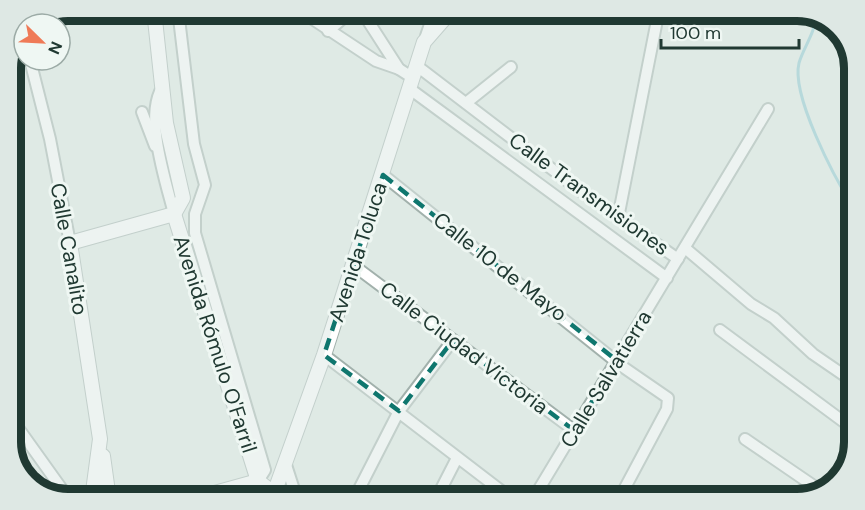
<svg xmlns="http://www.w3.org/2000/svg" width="865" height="510" viewBox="0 0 865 510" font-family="'DM Sans',sans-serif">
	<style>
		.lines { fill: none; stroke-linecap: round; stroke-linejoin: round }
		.stream { stroke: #87c5cf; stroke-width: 3 }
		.minor-casing { stroke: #a2b1ac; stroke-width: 14 }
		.tertiary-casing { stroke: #a2b1ac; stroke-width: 16 }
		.minor { stroke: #fff; stroke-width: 10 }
		.tertiary { stroke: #fff; stroke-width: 14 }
		.marked { fill: none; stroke: #0f766e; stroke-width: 4.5; stroke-dasharray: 12 8; stroke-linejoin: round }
		.labels { text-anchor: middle; stroke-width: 6; stroke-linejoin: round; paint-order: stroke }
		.street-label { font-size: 21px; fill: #203932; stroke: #eff7f3 }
		.rim { fill: none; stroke: #203932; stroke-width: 8 }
	</style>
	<rect width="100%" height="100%" fill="#dfeae5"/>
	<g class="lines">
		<path class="stream" d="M816,15c-1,19 -12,31 -17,48 -8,32 35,114 53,142"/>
		<g class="minor-casing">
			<g id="minor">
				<polyline points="178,10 194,144 205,185 195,214 195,233 265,470 258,481"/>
				<polyline points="299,10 376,61 399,69"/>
				<polyline points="361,10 399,69 413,78"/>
				<polyline points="328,31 353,10"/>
				<polyline points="23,36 24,39"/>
				<polyline points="426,36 435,10"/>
				<polyline points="30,60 50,139 70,243"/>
				<polyline points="417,66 582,192 678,259"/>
				<path d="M162,88c-18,29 4,94 12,126"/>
				<polyline points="410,89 667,278"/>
				<polyline points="466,103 511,67"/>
				<polyline points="142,112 155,146"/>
				<polyline points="383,175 623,367 668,398 667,409 619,499"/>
				<polyline points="618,218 659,10"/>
				<polyline points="685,248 751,304 774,318 813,354 848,378"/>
				<polyline points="353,265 575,431"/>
				<polyline points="720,330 848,425"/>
				<polyline points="324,355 512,499"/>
				<polyline points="11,418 69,499"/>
				<polyline points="15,424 18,459"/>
				<polyline points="745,439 824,493"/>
				<polyline points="286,465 297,499"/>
				<polyline points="354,499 399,411 453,340"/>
				<polyline points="436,499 457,458"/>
				<polyline points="533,499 768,109"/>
			</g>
		</g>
		<g class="tertiary-casing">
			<g id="tertiary">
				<polyline points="154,10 166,123 183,198 174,214"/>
				<polyline points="174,214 258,481 275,494"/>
				<polyline points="103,456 109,499"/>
				<polyline points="92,499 100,439 70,243 174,214"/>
				<polyline points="193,499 258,481"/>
				<polyline points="272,499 324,355 424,42 452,10"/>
			</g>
		</g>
		<use href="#minor" class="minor"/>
		<use href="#tertiary" class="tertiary"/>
	</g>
	<path d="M0 0H865V510H0ZM383,175l233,185 -41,71 -122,-91 -54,71 -75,-56z" fill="#dfeae5" fill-opacity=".55" fill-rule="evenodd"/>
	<path class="marked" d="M383,175l233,185 -41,71 -122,-91 -54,71 -75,-56z"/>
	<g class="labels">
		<g class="street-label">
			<text transform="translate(589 194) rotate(36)" y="7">Calle Transmisiones</text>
			<text transform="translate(69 249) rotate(80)" y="7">Calle Canalito</text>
			<text transform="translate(358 252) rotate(-72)" y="7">Avenida Toluca</text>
			<text transform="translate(500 267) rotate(38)" y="7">Calle 10 de Mayo</text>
			<text transform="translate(215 344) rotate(72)" y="7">Avenida Rómulo O'Farril</text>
			<text transform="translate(464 348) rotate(37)" y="7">Calle Ciudad Victoria</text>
			<text transform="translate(606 379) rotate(-59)" y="7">Calle Salvatierra</text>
		</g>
	</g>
	<path d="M0 0H865V510H0ZM68 21H797A47 47 0 0 1 844 68V442A47 47 0 0 1 797 489H68A47 47 0 0 1 21 442V68A47 47 0 0 1 68 21Z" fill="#dee8e4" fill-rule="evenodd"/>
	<path class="rim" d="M68 21H797A47 47 0 0 1 844 68V442A47 47 0 0 1 797 489H68A47 47 0 0 1 21 442V68A47 47 0 0 1 68 21Z"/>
	<g transform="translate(42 42) rotate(114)"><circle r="28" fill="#eff7f3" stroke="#9caba6" stroke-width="1.5"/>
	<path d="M0-4.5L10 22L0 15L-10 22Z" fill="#ef7a57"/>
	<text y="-9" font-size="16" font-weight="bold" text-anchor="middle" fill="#203932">N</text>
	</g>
	<path d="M661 39v9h138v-9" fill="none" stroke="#203932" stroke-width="3"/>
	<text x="670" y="39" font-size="18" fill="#203932" stroke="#eff7f3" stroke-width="4.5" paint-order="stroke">100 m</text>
</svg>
